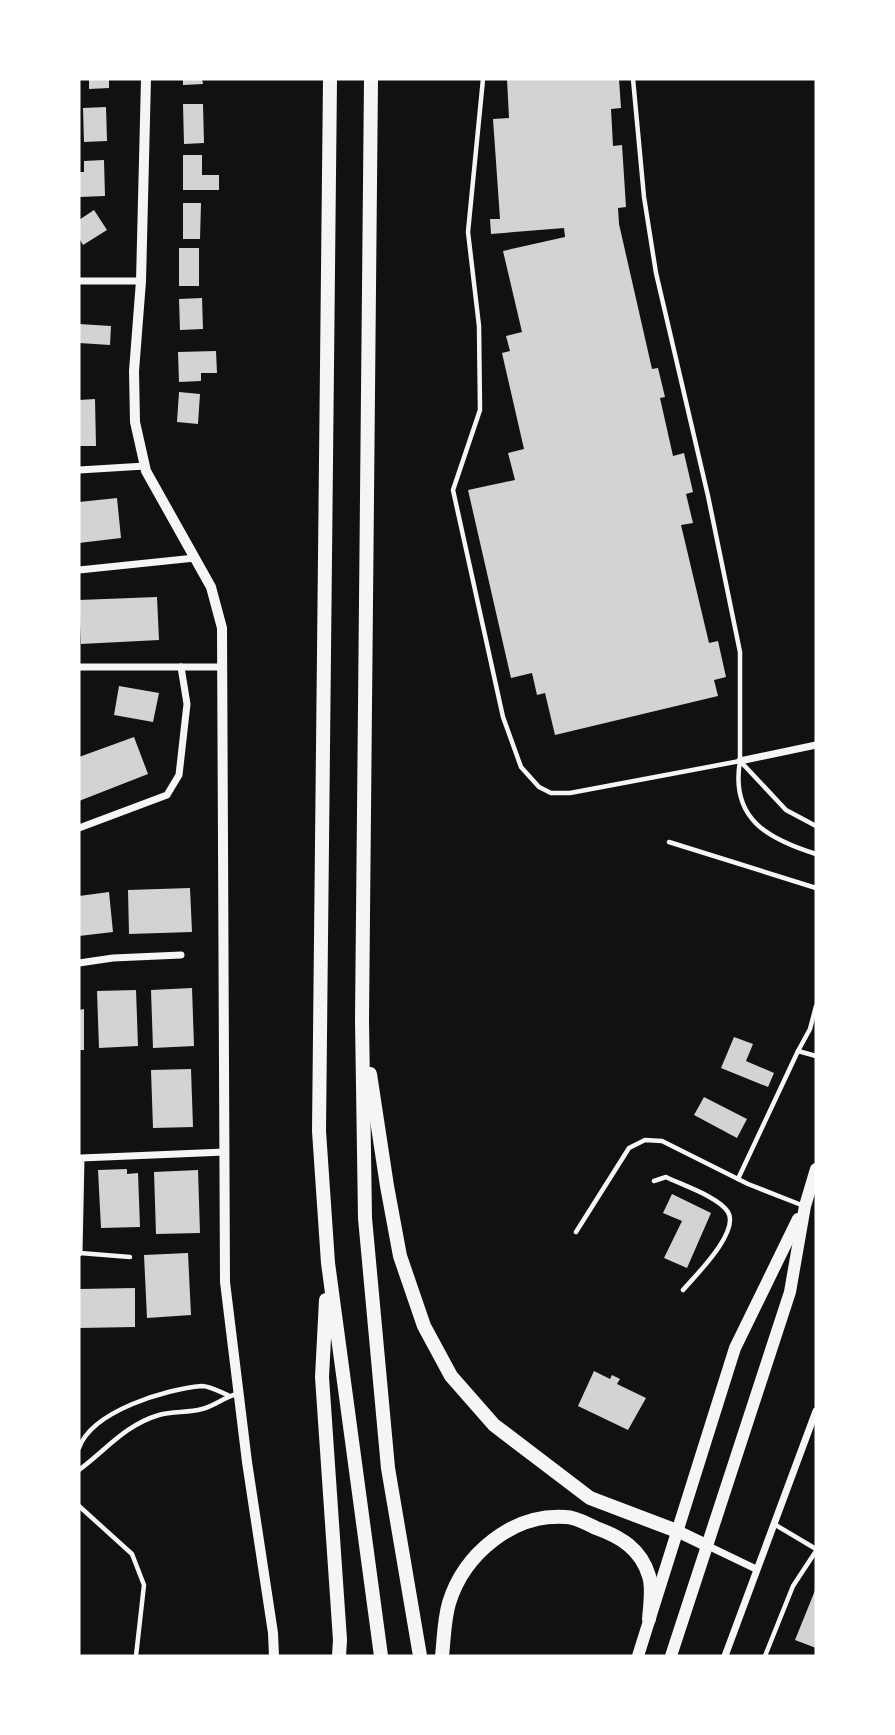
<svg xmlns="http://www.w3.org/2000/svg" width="895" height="1735" viewBox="0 0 895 1735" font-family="'Alegreya Sans',sans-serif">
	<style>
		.building { fill: #d3d3d3 }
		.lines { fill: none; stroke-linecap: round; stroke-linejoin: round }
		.service { stroke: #f5f5f5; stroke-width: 4.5 }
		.minor { stroke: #f5f5f5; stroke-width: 7 }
		.tertiary { stroke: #f5f5f5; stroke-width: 10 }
		.primary { stroke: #f5f5f5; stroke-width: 12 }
		.motorway { stroke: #f5f5f5; stroke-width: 14 }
	</style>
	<rect width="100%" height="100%" fill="#111"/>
	<g class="building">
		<polygon points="89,79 109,79 109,88 89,89"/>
		<polygon points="183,79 202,79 203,84 183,85"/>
		<polygon points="507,79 619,79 621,108 611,109 613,146 622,145 626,207 618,208 619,224 652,369 658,368 665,397 660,398 673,456 684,453 693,492 686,494 693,523 681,525 709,643 718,641 726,677 714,680 718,696 555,735 545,693 537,695 532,673 511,678 468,490 515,480 508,453 524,449 502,353 510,351 506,336 522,332 503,251 565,237 564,228 491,234 490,219 500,219 493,119 509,118"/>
		<polygon points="183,104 203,104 204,143 184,144"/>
		<polygon points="106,107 107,141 84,142 83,108"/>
		<polygon points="183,155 202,155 202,175 219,175 219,190 183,190"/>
		<polygon points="104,160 105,196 79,197 79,172 84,172 84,161"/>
		<polygon points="183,203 201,203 200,239 183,239"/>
		<polygon points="94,210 107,230 83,245 79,238 79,220"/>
		<rect x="179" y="248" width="20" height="38"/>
		<polygon points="202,298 203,329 180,330 179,299"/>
		<polygon points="79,324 111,326 110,345 79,343"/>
		<polygon points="216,351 217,373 201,373 201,381 179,382 178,352"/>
		<polygon points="179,392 200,394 198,424 177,422"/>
		<polygon points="95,399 96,446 79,446 79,400"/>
		<polygon points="117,498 121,538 79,543 79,502"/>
		<polygon points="157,597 159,640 81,644 79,600"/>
		<polygon points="119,686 159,693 153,722 114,715"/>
		<polygon points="134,737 148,774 79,801 79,757"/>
		<polygon points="190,888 192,932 129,934 128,890"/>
		<polygon points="109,892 113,932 79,936 79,896"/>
		<polygon points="192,988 194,1046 153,1048 151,990"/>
		<polygon points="136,990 138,1046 99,1048 97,991"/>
		<polygon points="84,1009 84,1050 79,1050 79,1010"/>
		<polygon points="734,1037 753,1044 746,1061 774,1073 768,1087 721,1068"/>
		<polygon points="191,1069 193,1127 153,1128 151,1070"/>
		<polygon points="704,1097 747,1119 737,1138 694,1115"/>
		<polygon points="127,1169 127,1174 138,1173 140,1227 101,1228 98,1170"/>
		<polygon points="198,1170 200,1233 156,1234 154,1172"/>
		<polygon points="672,1194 711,1213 687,1268 664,1258 682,1221 663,1213"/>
		<polygon points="188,1253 191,1315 147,1318 144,1255"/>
		<polygon points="135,1288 135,1327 79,1328 79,1289"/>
		<polygon points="594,1371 610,1379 612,1375 620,1379 617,1384 646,1398 628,1430 578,1406"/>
		<polygon points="816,1588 816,1648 795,1640"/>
	</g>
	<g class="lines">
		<g class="service">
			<polyline points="483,79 468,232 479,326 480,410 453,490 503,717 521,767 539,787 551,793 570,793 740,761"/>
			<path d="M633,79l11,118 12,76 52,223 32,156v109c-10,58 28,78 76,93"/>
			<polyline points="741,762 786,810 816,826"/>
			<polyline points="669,842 816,888"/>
			<polyline points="798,1051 810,1029 816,1006"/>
			<polyline points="738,1179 798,1051 816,1056"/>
			<path d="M654,1181l12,-4c16,8 53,20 62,35 12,20 -33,64 -45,78"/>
			<polyline points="576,1232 629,1148 645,1140 662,1141 748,1184 804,1206"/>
			<polyline points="80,1253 130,1257"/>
			<path d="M79,1448c13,-37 87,-59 123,-62 8,0 18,6 26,9"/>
			<path d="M79,1470c27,-20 46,-45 80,-55 14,-4 29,-2 43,-6 13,-3 22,-12 35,-15"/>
			<polyline points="79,1506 132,1554 144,1585 136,1656"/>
			<polyline points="774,1524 816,1549"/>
			<polyline points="765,1656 793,1586 816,1551"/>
		</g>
		<g class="minor">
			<polyline points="79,281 141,281"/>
			<polyline points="79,470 145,466"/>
			<polyline points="79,570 195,558"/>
			<polyline points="79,667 222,667"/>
			<polyline points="740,761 816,745"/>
			<polyline points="79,828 167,795 179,775 187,704 181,667"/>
			<polyline points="79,963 113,958 181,955"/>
			<polyline points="79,1253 81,1158 225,1152"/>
			<polyline points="706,1545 756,1569"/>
			<polyline points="725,1656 816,1411"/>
		</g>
		<polyline class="tertiary" points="146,79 141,281 134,371 135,422 146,471 211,587 222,628 225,1282 247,1462 273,1633 274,1656"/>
		<g class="primary">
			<polyline points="677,1531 706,1545"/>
			<polyline points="638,1656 735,1348 798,1219"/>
			<polyline points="671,1656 790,1292 805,1206 816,1169"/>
		</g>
		<g class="motorway">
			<polyline points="330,79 319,1131 328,1263 381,1656"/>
			<polyline points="371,79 362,1020 365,1218 388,1468 420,1656"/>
			<polyline points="370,1074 387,1186 400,1256 424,1326 451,1376 494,1425 590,1498 677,1531"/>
			<polyline points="326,1300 322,1377 340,1640 339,1656"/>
			<path d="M442,1656c2,-17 2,-36 7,-53 15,-49 64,-90 117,-86 10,0 21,7 30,11 25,9 45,21 53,48 4,12 1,30 0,43"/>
		</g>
	</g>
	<rect width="895" height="1735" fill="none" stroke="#ffffff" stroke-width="161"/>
</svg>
